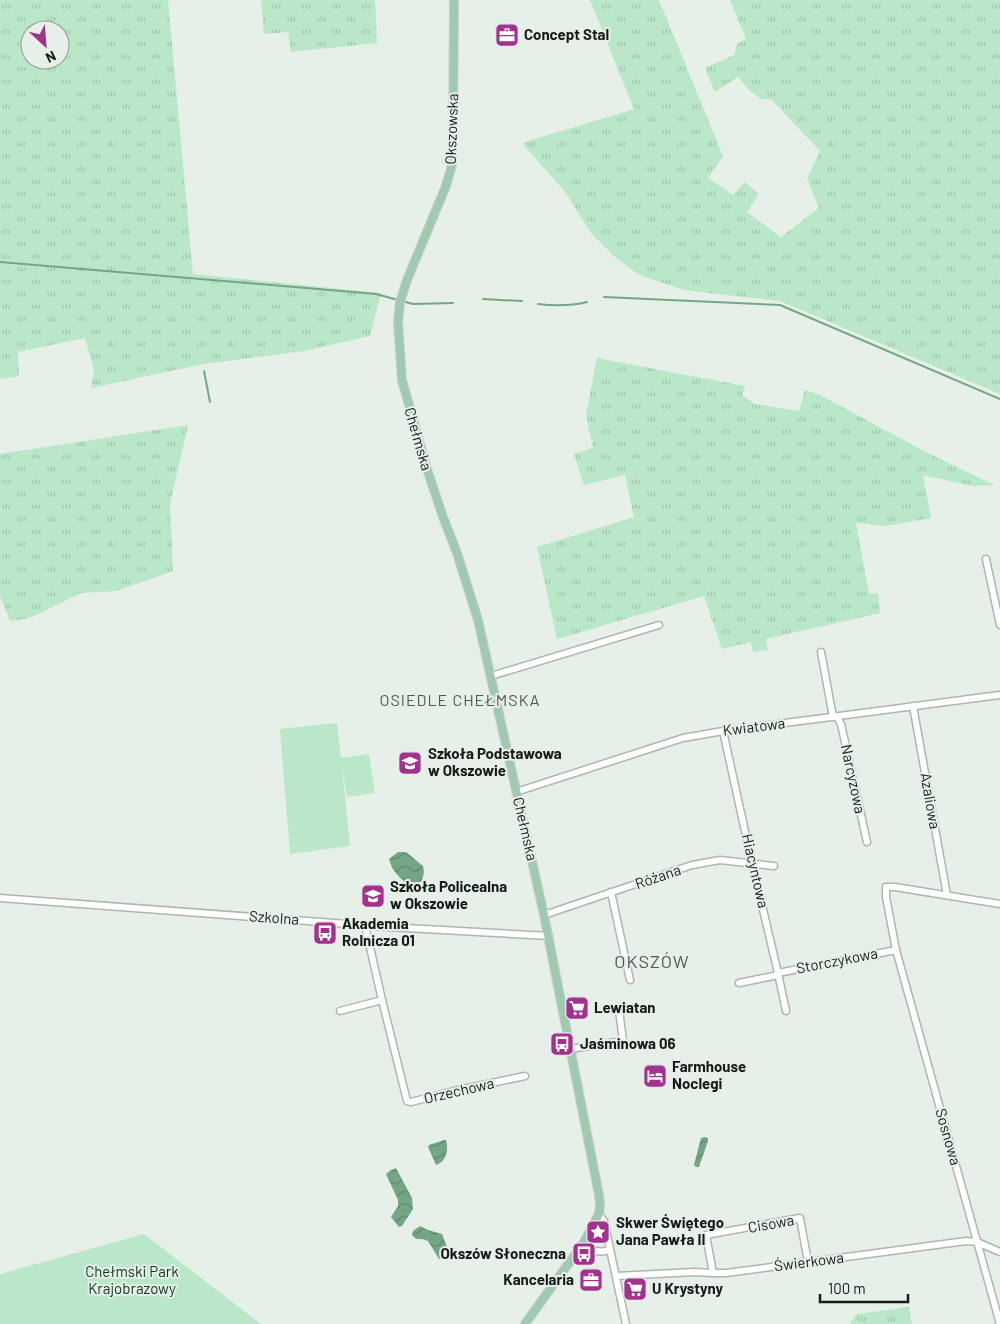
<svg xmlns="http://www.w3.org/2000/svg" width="1000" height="1324" viewBox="0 0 1000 1324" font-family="Barlow,sans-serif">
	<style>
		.grass { fill: url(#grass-tufts); fill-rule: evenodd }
		.park { fill: #b9e7c8 }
		.water { fill: url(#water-waves) }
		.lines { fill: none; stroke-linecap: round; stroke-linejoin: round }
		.stream { stroke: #74a685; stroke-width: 2 }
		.minor-casing { stroke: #adb6af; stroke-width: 9 }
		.major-casing { stroke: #cccdcc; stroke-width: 10 }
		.minor { stroke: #fff; stroke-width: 6 }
		.major { stroke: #9fcaaf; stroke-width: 8 }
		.labels { text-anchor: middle; stroke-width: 4; stroke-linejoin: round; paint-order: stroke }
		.poi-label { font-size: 15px; font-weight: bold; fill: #171a18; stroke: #e6f0e9; text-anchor: start }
		.street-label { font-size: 15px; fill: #171a18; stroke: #e6f0e9 }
		.park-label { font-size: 15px; fill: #0d361f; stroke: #e6f0e9 }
		.neighbourhood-label { font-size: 16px; letter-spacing: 1px; fill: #515853; stroke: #e6f0e9 }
		.quarter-label { font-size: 18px; letter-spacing: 1px; fill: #515853; stroke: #e6f0e9 }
	</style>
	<defs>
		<pattern id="grass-tufts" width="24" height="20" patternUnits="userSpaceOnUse" patternTransform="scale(1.25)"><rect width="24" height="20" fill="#b9e7c8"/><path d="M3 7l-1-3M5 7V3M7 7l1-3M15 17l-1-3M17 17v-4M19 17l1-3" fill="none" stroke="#9ec6ab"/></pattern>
		<pattern id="water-waves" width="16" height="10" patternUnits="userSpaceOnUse" patternTransform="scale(1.25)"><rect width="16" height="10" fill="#74a685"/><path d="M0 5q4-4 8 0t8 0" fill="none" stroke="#5e866c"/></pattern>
	</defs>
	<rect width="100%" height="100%" fill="#e6f0e9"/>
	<g class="grass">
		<path d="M0,0h168l25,274 188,19 -11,43 -66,15 -100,13 -113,24 3,-18 -9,-32 -67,14 1,24 -19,3zM30,30h30v30h-30z"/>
		<polygon points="261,0 375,0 377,43 291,52 288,32 264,34"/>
		<polygon points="590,0 659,0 723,156 708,178 733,195 745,182 759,194 747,212 781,237 819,208 807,179 820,151 772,100 761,99 749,90 738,77 715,92 705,68 734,55 737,44 746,39 730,0 1000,0 1000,394 780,301 684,290 639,275 615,257 590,232 566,193 522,143 634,109"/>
		<polygon points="597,358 745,386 742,395 755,404 799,411 805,390 820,395 924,451 994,485 972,486 923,475 931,518 886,526 856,523 869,594 878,593 880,613 766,639 768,650 753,652 751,642 722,649 704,596 557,639 537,547 634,517 625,475 584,485 574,454 593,448 586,415"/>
		<polygon points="188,425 170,504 173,571 117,591 81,593 30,618 10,621 0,596 0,454"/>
		<polygon points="909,1307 912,1324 849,1324 857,1314"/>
	</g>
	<g class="park">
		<polygon points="337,723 341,758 369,754 375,793 347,797 342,766 350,846 290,854 280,729"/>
		<polygon points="144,1234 261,1324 0,1324 0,1274"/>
	</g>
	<g class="water">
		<path d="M398,852h8l17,14 1,6 -2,9 -12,5c-11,-8 -18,-15 -21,-27z"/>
		<polygon points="705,1137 708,1138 708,1141 699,1167 696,1167 694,1165 701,1138"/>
		<path d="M444,1140h2c3,10 0,22 -10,25l-8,-18 1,-2z"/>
		<polygon points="396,1168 412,1198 413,1209 402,1226 399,1227 391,1217 398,1206 398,1200 386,1174 391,1170"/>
		<polygon points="420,1226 428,1230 442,1234 449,1252 448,1258 439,1259 428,1241 422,1239 416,1239 412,1235 413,1231"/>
	</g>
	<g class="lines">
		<g class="stream">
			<polyline points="0,262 376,294 398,300"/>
			<polyline points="604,297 780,305 1000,399"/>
			<polyline points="483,299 522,301"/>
			<polyline points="402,301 413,304 453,303"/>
			<path d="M538,304c17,2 33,2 49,-2"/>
			<polyline points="204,371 210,402"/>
		</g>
		<g class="minor-casing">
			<g id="minor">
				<polyline points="986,559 1000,625"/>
				<polyline points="821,652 833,717"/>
				<polyline points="491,676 659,625"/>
				<polyline points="913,706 947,895"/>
				<polyline points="837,717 841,724 867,842"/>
				<polyline points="723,731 752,863 778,973 786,1011"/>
				<polyline points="516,792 683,738 723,731 1000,695"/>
				<polyline points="611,892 630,980"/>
				<polyline points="0,898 388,927 549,936"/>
				<polyline points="544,915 692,865 720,860 774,866"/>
				<polyline points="365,925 382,1000 407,1101 411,1102 454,1091 525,1076"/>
				<polyline points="778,973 896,950"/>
				<polyline points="739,983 778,975"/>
				<polyline points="340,1011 382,1000"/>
				<polyline points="570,1049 623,1041 619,1010"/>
				<polyline points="599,1214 604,1221 626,1324"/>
				<path d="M584,1242c7,10 15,11 26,8"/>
				<polyline points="713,1273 706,1235 800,1218 808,1262"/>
				<polyline points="616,1276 695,1272 713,1273 726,1273 966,1241 977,1242 1000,1252"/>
				<polyline points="1000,1324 896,950 886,897 886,887 895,887 1000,904"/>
			</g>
		</g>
		<g class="major-casing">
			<polyline id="major" points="454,0 453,145 452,165 446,186 407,280 400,302 398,322 402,380 427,469 443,517 457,553 478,620 544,915 599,1195 600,1205 599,1214 584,1242 525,1324"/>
		</g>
		<use href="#minor" class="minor"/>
		<use href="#major" class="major"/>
	</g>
	<defs>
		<g id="office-square" transform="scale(1.25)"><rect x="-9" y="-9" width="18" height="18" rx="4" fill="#a3328f" stroke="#e6f0e9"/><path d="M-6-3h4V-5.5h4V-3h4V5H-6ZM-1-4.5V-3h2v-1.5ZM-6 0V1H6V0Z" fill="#fff"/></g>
		<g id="school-square" transform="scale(1.25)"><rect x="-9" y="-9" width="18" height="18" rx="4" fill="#a3328f" stroke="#e6f0e9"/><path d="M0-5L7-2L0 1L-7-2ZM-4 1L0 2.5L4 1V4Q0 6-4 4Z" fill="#fff"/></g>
		<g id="university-square" transform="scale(1.25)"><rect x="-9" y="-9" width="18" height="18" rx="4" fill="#a3328f" stroke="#e6f0e9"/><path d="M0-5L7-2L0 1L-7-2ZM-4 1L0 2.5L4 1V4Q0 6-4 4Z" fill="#fff"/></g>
		<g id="bus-square" transform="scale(1.25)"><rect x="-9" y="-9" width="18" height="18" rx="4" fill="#a3328f" stroke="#e6f0e9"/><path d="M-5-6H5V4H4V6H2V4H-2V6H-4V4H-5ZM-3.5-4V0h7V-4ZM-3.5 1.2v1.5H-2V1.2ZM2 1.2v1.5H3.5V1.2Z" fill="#fff"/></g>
		<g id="supermarket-square" transform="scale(1.25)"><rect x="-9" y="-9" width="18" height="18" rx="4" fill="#a3328f" stroke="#e6f0e9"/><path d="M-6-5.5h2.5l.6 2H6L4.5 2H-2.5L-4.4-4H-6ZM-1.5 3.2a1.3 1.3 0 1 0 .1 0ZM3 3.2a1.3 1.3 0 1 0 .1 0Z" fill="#fff"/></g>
		<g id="hotel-square" transform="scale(1.25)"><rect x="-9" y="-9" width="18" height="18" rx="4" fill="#a3328f" stroke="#e6f0e9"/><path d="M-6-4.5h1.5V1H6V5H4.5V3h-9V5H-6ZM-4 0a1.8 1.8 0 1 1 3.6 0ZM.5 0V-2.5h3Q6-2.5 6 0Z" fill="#fff"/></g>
		<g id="sight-square" transform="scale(1.25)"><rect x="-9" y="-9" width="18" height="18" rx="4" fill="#a3328f" stroke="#e6f0e9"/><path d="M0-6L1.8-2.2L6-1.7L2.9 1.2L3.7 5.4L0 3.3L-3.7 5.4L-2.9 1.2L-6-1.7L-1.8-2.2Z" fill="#fff"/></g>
	</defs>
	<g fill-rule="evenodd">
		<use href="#office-square" x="507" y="35"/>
		<use href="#school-square" x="410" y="763"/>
		<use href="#university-square" x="373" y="896"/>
		<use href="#bus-square" x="325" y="933"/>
		<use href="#supermarket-square" x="577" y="1008"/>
		<use href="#bus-square" x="562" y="1044"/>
		<use href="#hotel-square" x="655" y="1076"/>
		<use href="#sight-square" x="598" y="1232"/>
		<use href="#bus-square" x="584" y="1254"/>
		<use href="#office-square" x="591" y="1280"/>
		<use href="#supermarket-square" x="635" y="1289"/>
	</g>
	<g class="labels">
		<g class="poi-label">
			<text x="524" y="40">Concept Stal</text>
			<text x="428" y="759">Szkoła Podstawowa<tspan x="428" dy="17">w Okszowie</tspan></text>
			<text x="390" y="892">Szkoła Policealna<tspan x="390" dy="17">w Okszowie</tspan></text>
			<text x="342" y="929">Akademia<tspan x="342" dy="17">Rolnicza 01</tspan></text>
			<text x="594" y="1013">Lewiatan</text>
			<text x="580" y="1049">Jaśminowa 06</text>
			<text x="672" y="1072">Farmhouse<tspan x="672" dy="17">Noclegi</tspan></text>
			<text x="616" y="1228">Skwer Świętego<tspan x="616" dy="17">Jana Pawła II</tspan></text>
			<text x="566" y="1259" text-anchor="end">Okszów Słoneczna</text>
			<text x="574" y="1285" text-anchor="end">Kancelaria</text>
			<text x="652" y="1294">U Krystyny</text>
		</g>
		<g class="street-label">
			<text transform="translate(452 129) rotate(-88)" y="5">Okszowska</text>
			<text transform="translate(418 439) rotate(74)" y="5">Chełmska</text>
			<text transform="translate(754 727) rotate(-7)" y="5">Kwiatowa</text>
			<text transform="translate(853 779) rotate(78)" y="5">Narcyzowa</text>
			<text transform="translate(930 801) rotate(80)" y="5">Azaliowa</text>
			<text transform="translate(525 829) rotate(77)" y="5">Chełmska</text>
			<text transform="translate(755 871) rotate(77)" y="5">Hiacyntowa</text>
			<text transform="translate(658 877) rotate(-19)" y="5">Różana</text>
			<text transform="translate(274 918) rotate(4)" y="5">Szkolna</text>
			<text transform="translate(837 961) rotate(-11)" y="5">Storczykowa</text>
			<text transform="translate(459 1091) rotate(-13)" y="5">Orzechowa</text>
			<text transform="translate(948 1137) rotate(74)" y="5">Sosnowa</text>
			<text transform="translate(771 1224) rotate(-10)" y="5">Cisowa</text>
			<text transform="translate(809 1262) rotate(-7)" y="5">Świerkowa</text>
		</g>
		<g class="park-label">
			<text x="132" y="1277">Chełmski Park<tspan x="132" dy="17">Krajobrazowy</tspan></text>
		</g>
		<g class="neighbourhood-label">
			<text x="460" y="706">OSIEDLE CHEŁMSKA</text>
		</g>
		<g class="quarter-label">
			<text x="652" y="968">OKSZÓW</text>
		</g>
	</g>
	<g transform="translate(45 45) rotate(154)"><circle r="24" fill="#e6f0e9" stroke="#939a95"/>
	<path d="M0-4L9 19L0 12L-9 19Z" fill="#a3328f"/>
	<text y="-8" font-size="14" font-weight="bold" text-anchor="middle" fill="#171a18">N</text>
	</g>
	<path d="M820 1294v8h88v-8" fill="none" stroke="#171a18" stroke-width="2.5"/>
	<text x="828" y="1294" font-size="15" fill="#171a18" stroke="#e6f0e9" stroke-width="4" paint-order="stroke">100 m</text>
</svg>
